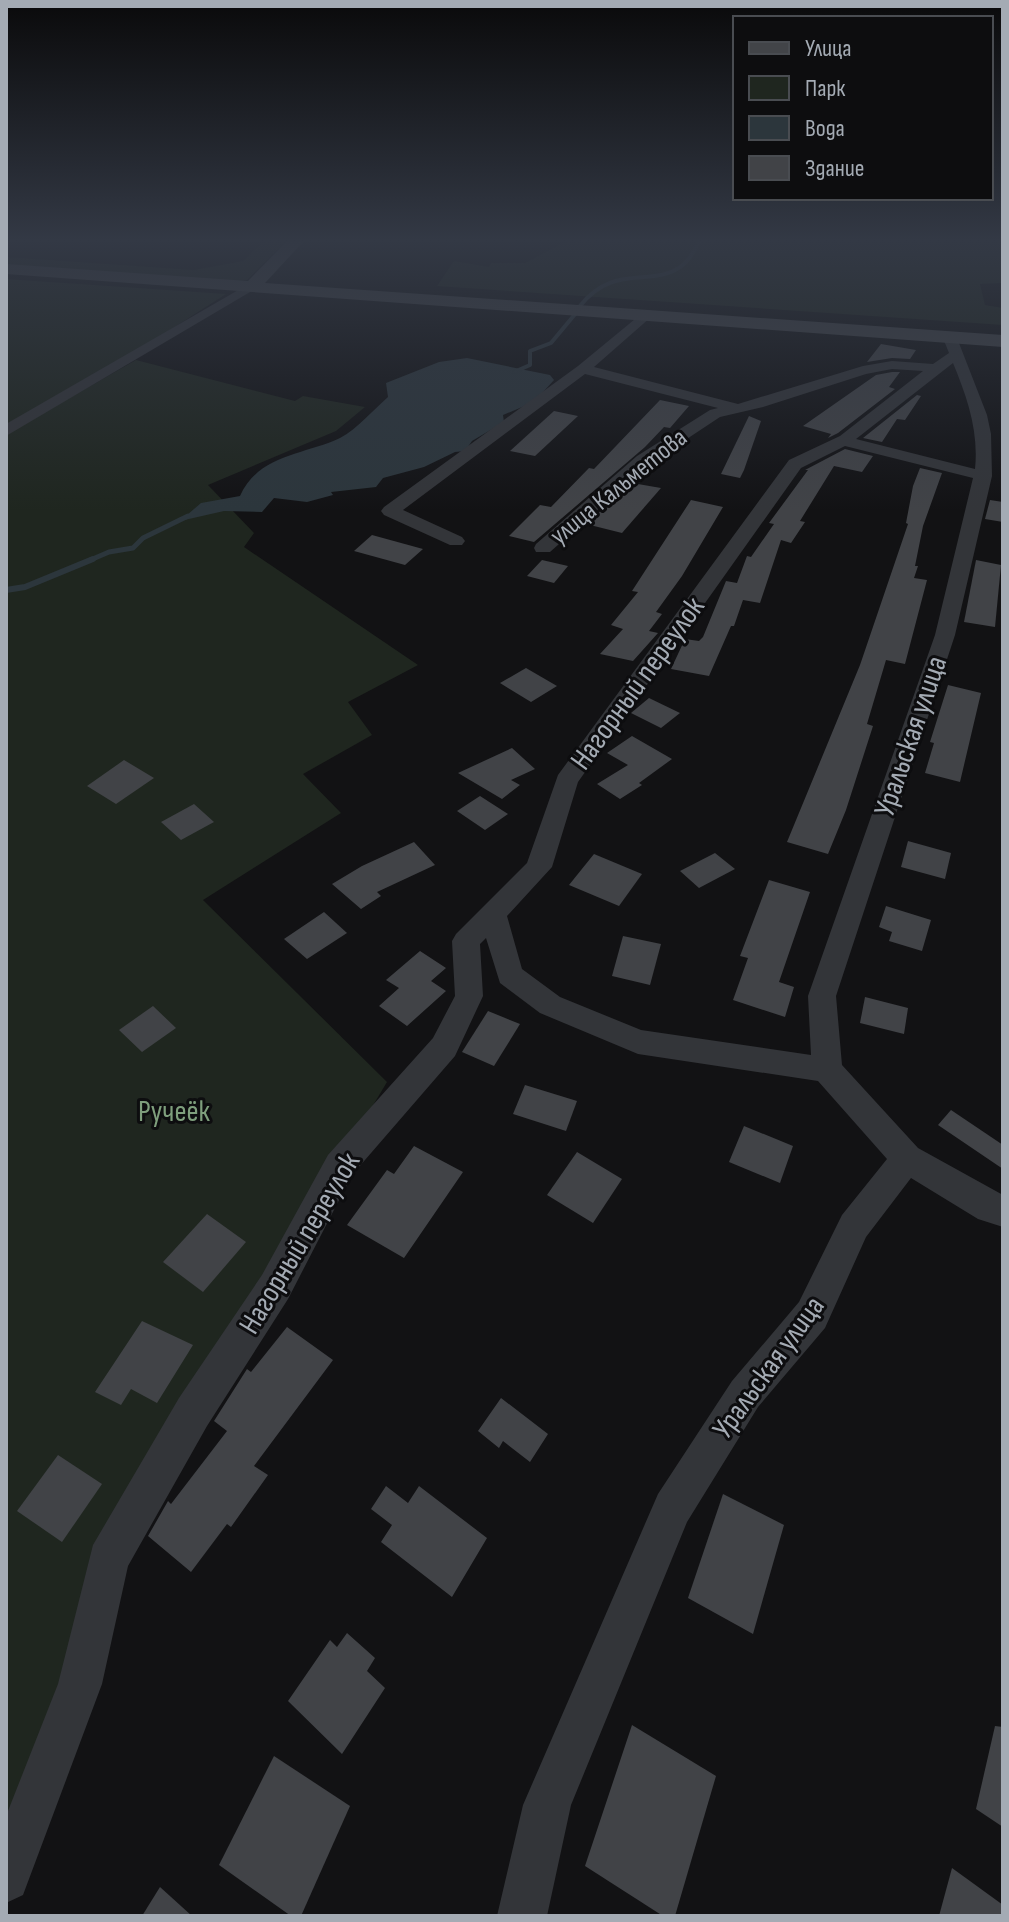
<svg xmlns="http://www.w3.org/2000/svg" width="1009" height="1922" viewBox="0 0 1009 1922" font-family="'Sofia Sans Condensed',sans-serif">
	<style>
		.green { fill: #1f261f }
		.water { fill: #2c363c }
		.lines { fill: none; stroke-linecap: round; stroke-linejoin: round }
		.stream-far2 { stroke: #2c363c; stroke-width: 4 }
		.stream-far1 { stroke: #2c363c; stroke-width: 5 }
		.stream { stroke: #2c363c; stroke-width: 6 }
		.building { fill: #414347 }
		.street { fill: #333539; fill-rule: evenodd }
		.secondary { fill: #424448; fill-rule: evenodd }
		.labels { text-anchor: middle; stroke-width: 6; stroke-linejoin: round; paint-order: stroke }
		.far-street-label { font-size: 26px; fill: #a4abb4; stroke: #0d0d0f }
		.street-label { font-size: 30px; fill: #a4abb4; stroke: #0d0d0f }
		.park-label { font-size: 30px; fill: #7e9e7c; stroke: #0d0d0f }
	</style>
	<rect width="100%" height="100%" fill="#121214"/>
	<g class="green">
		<polygon points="263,242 285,242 247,280 235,282 6,267 6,257 194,270 243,261"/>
		<polygon points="565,242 1003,242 1003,283 980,284 985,305 1003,308 1003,325 437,286 454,261 489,267 491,263 525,263"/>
		<polygon points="6,279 226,294 131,355 6,427"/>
		<polygon points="136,360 295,401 303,396 365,407 336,431 208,485 254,533 244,547 418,665 348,702 372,735 303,774 341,813 203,900 387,1082 101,1560 6,1857 6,434"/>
	</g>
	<path class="water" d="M467,358l83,17 4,5 -20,22 -31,13 1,7 -32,19 -7,10 -10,1 -31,15 -41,11 -7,9 -45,5 2,3 -26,7 -33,-4 -12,14 -38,-1 -44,10 21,-18 39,-7c19,-42 64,-41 100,-58 17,-9 33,-28 48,-41l-2,-14 53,-21z"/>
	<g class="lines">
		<g class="stream-far2">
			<path d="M580,306c35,-45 74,-16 104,-42 7,-6 11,-15 15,-22"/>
			<polyline points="514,372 530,365 530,351 551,343 576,313"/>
		</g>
		<polyline class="stream-far1" points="88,561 109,552 133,548 143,538 188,516"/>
		<polyline class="stream" points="6,590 25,587 93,559"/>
	</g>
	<g class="building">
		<polygon points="881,344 916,350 910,359 892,358 867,362"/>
		<polygon points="892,372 900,372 889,387 895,389 838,433 828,438 831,434 803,426 876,375"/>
		<polygon points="917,395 921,396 905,420 897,419 882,442 863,438"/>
		<polygon points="660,400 689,406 670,428 664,427 645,447 534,542 509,536 540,505 551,507 589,468 594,469"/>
		<polygon points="554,411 578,416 535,456 510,451"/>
		<polygon points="749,416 761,421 744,470 740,478 721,474"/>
		<polygon points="845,449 873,456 862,472 834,466 800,521 805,522 791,543 781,540 760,603 743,600 734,626 731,626 709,676 671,669 685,639 699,641 703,637 726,581 737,583 747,556 751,557 774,524 769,523 808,470 805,470"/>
		<polygon points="920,468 942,473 923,526 915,566 918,566 914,578 927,580 905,664 886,660 867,724 873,726 846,810 828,854 787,842 860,665 908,524 906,523 913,486"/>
		<polygon points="632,483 661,488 622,533 586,524"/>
		<polygon points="691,500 723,507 682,576 656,612 662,614 649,631 658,633 633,661 600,654 623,629 611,625 638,592 632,591"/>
		<polygon points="990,500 1003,502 1003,522 985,519"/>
		<polygon points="372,535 423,549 405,565 354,551"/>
		<polygon points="542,560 568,566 554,583 527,576"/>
		<polygon points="976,560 1001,565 995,627 964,622"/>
		<polygon points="526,668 557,686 531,702 500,683"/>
		<polygon points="948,685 981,693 960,782 925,773 934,743 930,742"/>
		<polygon points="649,698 680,713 661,728 631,713"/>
		<polygon points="632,736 672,759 639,783 642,785 620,799 597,784 628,765 607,753"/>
		<polygon points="512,748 535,769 511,780 520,785 502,799 458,773"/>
		<polygon points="124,760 154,778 116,804 87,786"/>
		<polygon points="480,796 508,814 485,830 457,811"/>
		<polygon points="194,804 214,822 181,840 161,822"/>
		<polygon points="908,841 951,853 945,879 901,867"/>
		<polygon points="414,842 435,865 377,892 381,896 361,909 332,884 362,866"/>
		<polygon points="715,853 735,869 699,888 680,871"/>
		<polygon points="594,854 642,874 619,906 569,885"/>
		<polygon points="769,880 810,892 779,982 794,987 785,1017 733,1000 748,958 740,956"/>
		<polygon points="886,906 931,920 922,951 889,941 892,932 879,927"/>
		<polygon points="324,912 347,933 307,959 284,939"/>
		<polygon points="623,936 661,944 650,985 612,976"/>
		<polygon points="420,951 446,968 431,981 446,991 407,1026 379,1006 399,988 386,980"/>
		<polygon points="865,997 908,1008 904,1034 860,1023"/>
		<polygon points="153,1006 176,1028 142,1052 119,1030"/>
		<polygon points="488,1011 520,1024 494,1066 462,1052"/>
		<polygon points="525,1085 577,1101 566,1131 513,1114"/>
		<polygon points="951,1110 1003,1145 1003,1169 938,1125"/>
		<polygon points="744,1126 793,1146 780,1183 729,1162"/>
		<polygon points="414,1146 463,1172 404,1258 347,1225 387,1170 394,1174"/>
		<polygon points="577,1152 622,1179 593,1223 547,1195"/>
		<polygon points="207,1214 246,1242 203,1292 163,1262"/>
		<polygon points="142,1321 193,1345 157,1403 131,1389 121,1405 95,1392"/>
		<polygon points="287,1327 333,1360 254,1466 268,1475 231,1527 227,1524 191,1572 148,1536 168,1501 171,1504 227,1431 214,1421 247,1369 251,1372"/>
		<polygon points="501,1398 548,1434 530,1462 503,1441 499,1448 478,1431"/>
		<polygon points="58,1455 102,1484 62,1542 17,1511"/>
		<polygon points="386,1486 408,1503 419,1486 487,1538 452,1597 381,1542 392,1525 371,1509"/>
		<polygon points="723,1494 784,1525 753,1634 688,1598"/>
		<polygon points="347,1633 375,1658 367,1671 385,1688 342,1754 288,1701 330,1640 337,1647"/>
		<polygon points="632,1725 716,1776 675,1916 663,1916 585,1866"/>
		<polygon points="995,1726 1003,1727 1003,1827 976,1809"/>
		<polygon points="274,1756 350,1806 301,1916 291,1916 219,1865"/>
		<polygon points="952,1868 1003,1905 1003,1916 939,1916"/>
		<polygon points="160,1887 192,1916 142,1916"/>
	</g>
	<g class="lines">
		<g class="street">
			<polygon points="247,285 257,288 6,436 6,424"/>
			<path d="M646,310l5,1v6l-57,50 144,37 125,-38 29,-5 41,3 16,-11 -6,-15 7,-4 7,4 30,77 4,19 1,42 -37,159 -119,361 6,69 76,83 85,47v32l-25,-8 -67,-41 -45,59 -41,91 -67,79 -71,115 -116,283 -24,111h-50l26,-111 135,-311 74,-113 67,-79 43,-87 45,-56 -69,-78 -180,-27 -98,-41 -40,-30 -14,-45 -6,6 3,52 -28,60 -103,119 -64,124 -81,127 -79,140 -26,118 -79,211 -17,8v-87l52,-132 35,-139 86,-147 83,-123 66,-120 105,-117 22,-42 -3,-55 4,-7 71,-71 31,-88 231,-315 51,-24 83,-65 -31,-2 -26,5 -103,33 -43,10 -71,47 -99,88h-14l-2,-4 2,-4 101,-88 73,-46 8,-2 -133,-34 -182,136 59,27 3,4 -3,4h-12l-66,-30 -3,-4 3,-4 194,-141zM953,363c14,34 26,68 22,106l-119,-30zM845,446l128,32 -38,157 -127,361 3,59 -170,-25 -81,-33 -38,-28 -15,-53 45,-49 26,-85 223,-314z"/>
		</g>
		<polygon class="secondary" points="286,242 303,242 265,283 1003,335 1003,347 6,274 6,264 248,281"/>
	</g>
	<linearGradient id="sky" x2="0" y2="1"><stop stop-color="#0a0a0b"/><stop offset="0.47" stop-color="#333945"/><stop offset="1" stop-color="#333945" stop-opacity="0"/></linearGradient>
	<rect width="1009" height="511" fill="url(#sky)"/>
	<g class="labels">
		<g class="far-street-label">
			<text transform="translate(618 486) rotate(-39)" y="9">улица Кальметова</text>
		</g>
		<g class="street-label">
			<text transform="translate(637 683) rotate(-54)" y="10">Нагорный переулок</text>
			<text transform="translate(910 736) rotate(-71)" y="10">Уральская улица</text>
			<text transform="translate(299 1243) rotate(-59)" y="10">Нагорный переулок</text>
			<text transform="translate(768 1367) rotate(-54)" y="10">Уральская улица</text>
		</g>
		<g class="park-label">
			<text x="174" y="1121">Ручеёк</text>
		</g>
	</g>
	<rect width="1009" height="1922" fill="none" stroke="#a4abb4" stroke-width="16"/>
	<rect x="733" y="16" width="260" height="184" fill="#0d0d0f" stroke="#494c51" stroke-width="2"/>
	<rect x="749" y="42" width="40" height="12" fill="#424448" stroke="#494c51" stroke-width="2"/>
	<text x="805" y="56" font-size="24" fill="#a4abb4">Улица</text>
	<rect x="749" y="76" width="40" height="24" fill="#1f261f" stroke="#494c51" stroke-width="2"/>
	<text x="805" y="96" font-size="24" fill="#a4abb4">Парк</text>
	<rect x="749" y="116" width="40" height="24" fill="#2c363c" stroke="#494c51" stroke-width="2"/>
	<text x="805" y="136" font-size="24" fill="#a4abb4">Вода</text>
	<rect x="749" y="156" width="40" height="24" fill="#414347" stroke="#494c51" stroke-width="2"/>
	<text x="805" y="176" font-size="24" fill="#a4abb4">Здание</text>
</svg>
